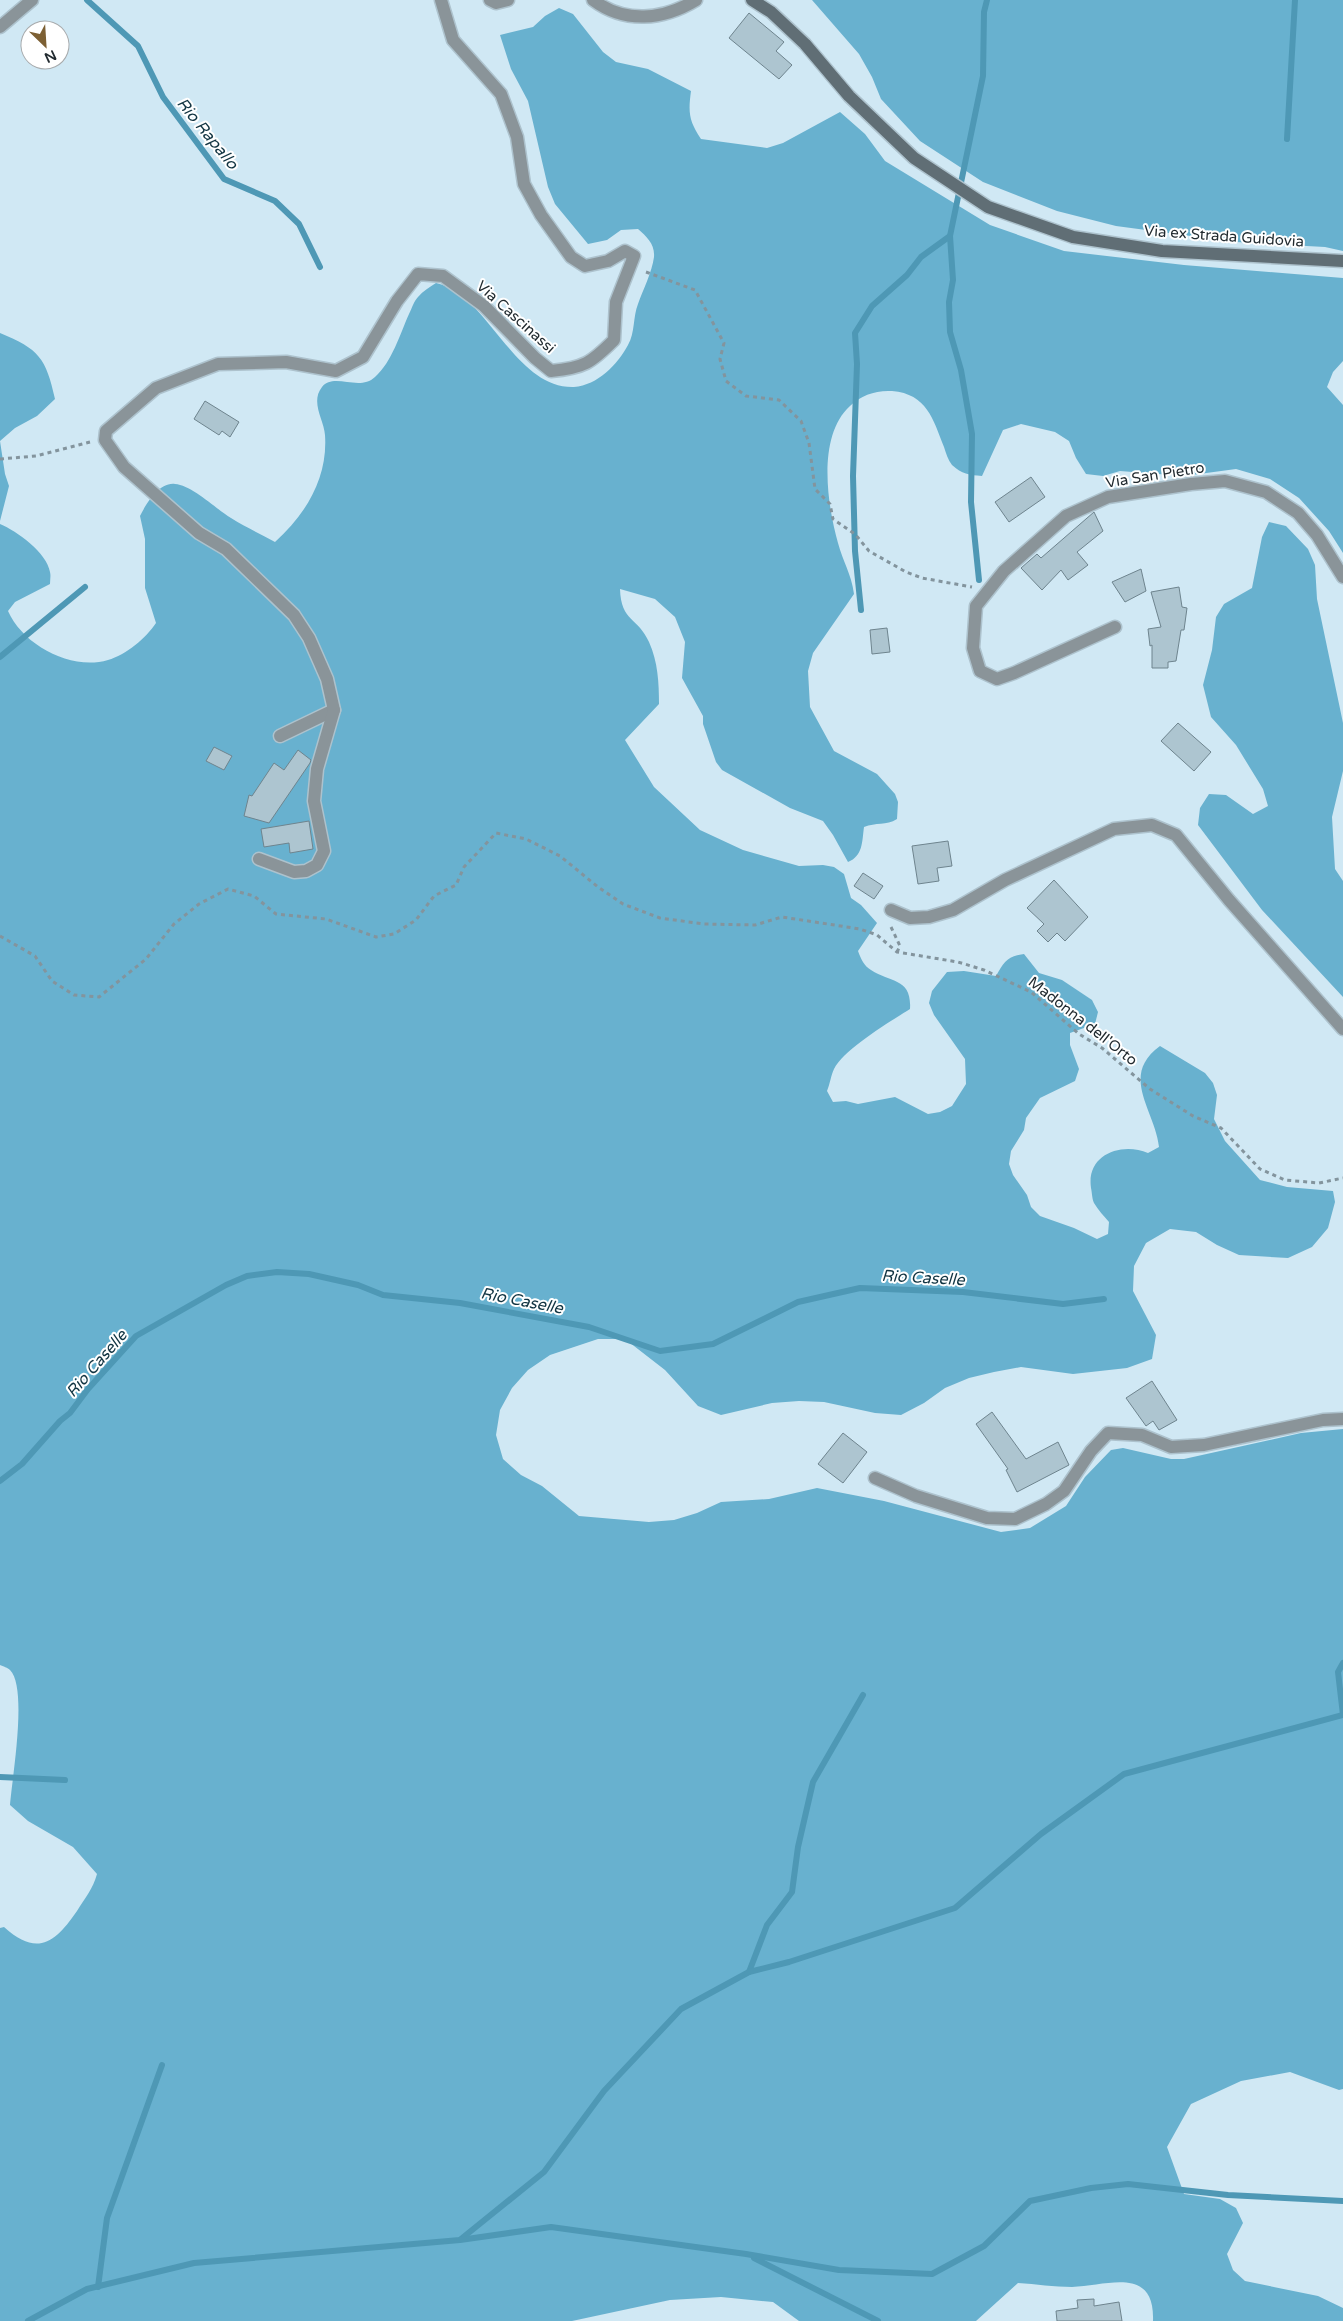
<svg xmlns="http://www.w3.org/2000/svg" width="1343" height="2321" viewBox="0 0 1343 2321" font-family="'Varela Round',sans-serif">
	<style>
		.forest { fill: #68b1cf }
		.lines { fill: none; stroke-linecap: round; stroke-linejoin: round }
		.stream { stroke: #4e98b5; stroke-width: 6 }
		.building { fill: #adc5d0; stroke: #6e848e }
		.street-casing { stroke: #adc2cd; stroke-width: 15 }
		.secondary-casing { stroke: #adc2cd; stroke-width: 15 }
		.path { stroke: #83949d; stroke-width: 3; stroke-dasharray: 4 4; stroke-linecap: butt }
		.street { stroke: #8a9499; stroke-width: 12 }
		.secondary { stroke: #606e75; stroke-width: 12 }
		.labels { text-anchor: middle; stroke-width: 4; stroke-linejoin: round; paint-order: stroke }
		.street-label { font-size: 15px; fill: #222b30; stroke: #fff }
		.water-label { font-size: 16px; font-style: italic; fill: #113442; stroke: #fff }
	</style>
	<rect width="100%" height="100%" fill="#d0e8f4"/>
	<g class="forest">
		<polygon points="812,0 1343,0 1343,251 1325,247 1236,242 1116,226 1057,211 983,182 920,141 881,99 872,77 859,54"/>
		<path d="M559,8l14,6 30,38 13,10 32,7 43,22c-3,22 -2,30 10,48l66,9 16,-5 57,-31 25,22 20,27 105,64 74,26 120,14 159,13v83l-10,11 -6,15 16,18v148l-14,-22 -30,-33 -29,-19 -34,-10 -52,7 -64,-5 -17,5 -17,-2 -10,-16 -7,-17 -14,-9 -34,-8 -18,6 -21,46c-13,-1 -20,-2 -30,-11 -4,-5 -6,-12 -8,-18 -11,-28 -17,-53 -52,-56 -16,-1 -31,4 -42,15 -33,30 -23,98 -12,137 5,19 13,30 16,51l-41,59 -5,18 2,36 24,44 43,23 18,20 3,8 -1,17c-11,7 -21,3 -33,8 -2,15 -1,29 -16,35l-15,-27 -10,-14 -33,-13 -68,-38 -6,-8 -13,-38v-8l-21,-38 3,-36 -10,-25 -20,-18 -35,-10c1,33 18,28 29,53 9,20 10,41 10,62l-34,36 29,47 46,43 43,20 56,16 24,-1 11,2 10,7 7,24 10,7 16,18 -19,28c3,8 6,15 13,19 20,13 41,8 39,39 -19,12 -66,40 -76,60 -3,6 -4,15 -7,22l6,11 13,-1 12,3 37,-7 33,17 12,-2 12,-6 14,-22 -1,-25 -31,-44 -5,-12 3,-12 15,-19 17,-1 32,5c8,-14 11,-20 28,-22l15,19 23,7 30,20 6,12 -3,12 -25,9v12l9,24 -4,12 -35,17 -14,20 -2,12 -13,21 -2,13 4,11 14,20 4,12 9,9 34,12 23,11 11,-5 1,-12c-5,-6 -11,-12 -15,-19 -2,-4 -2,-11 -3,-15 -5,-34 31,-46 57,-35l11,-6c-4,-37 -40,-71 1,-101l45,27 8,10 4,12 -3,24 11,22 35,39 27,7 46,4 2,11 -7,26 -16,19 -24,11 -49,-3 -22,-10 -21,-13 -26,-3 -24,14 -12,23 -1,25 23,44 -4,24 -25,9 -54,6 -52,-7 -27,5 -25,6 -24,10 -21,15 -23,12 -26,-2 -51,-11 -25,-1 -27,2 -51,12 -23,-9 -33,-36 -40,-31h-27l-48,16 -22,15 -16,18 -12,22 -4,25 7,24 18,16 21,11 37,30 70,6 25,-2 23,-7 24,-11 48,-3 48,-11 67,13 117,31 29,-4 36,-22 19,-29 26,-27 12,-2 48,11h13l117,-26 42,-4v660l-4,1 -49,-18 -49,9 -50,23 -24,43 17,47 36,5 16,9 7,15 -16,31 6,16 12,11 73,15 25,12v13h-190c2,-56 -46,-35 -81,-34 -18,0 -36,-3 -54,-4l-42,38h-177l-26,-19 -52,-5 -51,3 -98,21h-572v-393l4,-1c33,30 51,16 73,-16 8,-13 16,-22 20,-37l-24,-27 -45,-26 -18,-16c2,-27 18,-117 0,-135 -2,-2 -7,-4 -10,-5v-1141c17,7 47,29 50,48 1,4 0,8 0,12l-35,18 -7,9c15,34 63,60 100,49 18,-5 38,-22 48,-37l-11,-35v-49l-5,-23c6,-12 19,-34 35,-32 17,1 41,25 56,34 14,9 30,16 44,24 31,-28 53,-64 50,-107 -1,-15 -15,-33 -3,-48 12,-15 37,5 53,-10 17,-15 25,-43 34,-63 3,-6 5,-13 9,-17 5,-6 12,-10 18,-14 52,11 78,106 138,104 24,-2 43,-22 54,-42 7,-12 5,-29 10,-41 5,-14 14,-32 16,-47 1,-13 -7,-20 -16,-28l-17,1 -14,10 -19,4 -33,-40 -7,-17 -20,-86 -17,-32 -11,-34 33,-8 12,-11z"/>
		<path d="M0,333c39,16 46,25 55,66l-18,17 -22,12 -15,13 5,33 4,12 -9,35z"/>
		<polygon points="1269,522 1286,526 1308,549 1315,565 1317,599 1343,723 1343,771 1332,817 1335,869 1343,881 1343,997 1262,910 1198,825 1200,808 1209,794 1226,795 1253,814 1268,806 1263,789 1236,745 1211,717 1203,685 1212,650 1216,617 1224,604 1252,588 1262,537"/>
	</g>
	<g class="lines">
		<g class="stream">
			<polyline points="87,0 138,46 163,97 224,179 275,201 299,224 320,267"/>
			<polyline points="1287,139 1295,0"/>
			<polyline points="950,236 953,280 949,302 950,332 961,370 972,434 971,502 979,580"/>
			<polyline points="861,610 855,551 853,476 857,364 855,333 872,306 907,275 921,257 950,236 983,76 984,12 987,0"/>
			<polyline points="0,657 85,587"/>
			<polyline points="0,1481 22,1464 60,1421 70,1413 88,1389 136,1336 226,1285 247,1276 277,1272 309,1274 358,1285 383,1295 460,1303 589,1327 660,1351 713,1344 798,1302 860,1288 963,1292 1063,1304 1104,1299"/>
			<polyline points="1343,1715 1338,1672 1343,1663"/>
			<polyline points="0,1777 65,1780"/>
			<polyline points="749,1972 767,1925 792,1892 798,1847 813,1782 863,1695"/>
			<polyline points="461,2239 544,2172 604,2091 681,2009 749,1972 789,1962 955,1908 1041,1834 1124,1774 1343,1715"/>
			<polyline points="754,2258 878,2321"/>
			<polyline points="98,2287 107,2218 162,2065"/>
			<polyline points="28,2321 87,2289 194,2263 460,2240 551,2227 746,2254 839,2270 932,2274 984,2246 1030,2201 1091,2188 1128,2184 1228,2195 1343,2201"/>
		</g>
	</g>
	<g class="building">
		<polygon points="749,13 784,42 776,51 792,65 779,79 729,38"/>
		<polygon points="205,401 239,422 230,437 222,431 219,435 194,419"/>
		<polygon points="1031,477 1045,497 1009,522 995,502"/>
		<polygon points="1094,512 1103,531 1077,552 1088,565 1068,580 1061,570 1042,590 1021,568 1037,554 1041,558"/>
		<polygon points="1141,569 1146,591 1125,602 1112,582"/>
		<polygon points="1179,587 1182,607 1187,608 1184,630 1181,630 1176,661 1168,662 1168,668 1152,668 1152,645 1150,646 1148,629 1161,627 1151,592"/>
		<polygon points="887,628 890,652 872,654 870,630"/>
		<polygon points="1178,723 1211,752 1194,771 1161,741"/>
		<polygon points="214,747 232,756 224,770 206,761"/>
		<polygon points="298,750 311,760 310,763 269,823 244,816 249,795 252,796 274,763 284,770"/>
		<polygon points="309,821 313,849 290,853 289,843 264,847 261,829"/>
		<polygon points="948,841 952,866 937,868 939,881 918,884 912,846"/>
		<polygon points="863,873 883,886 874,899 854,886"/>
		<polygon points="1054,880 1088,917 1065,941 1057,933 1048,942 1037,931 1044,924 1027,908"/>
		<polygon points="1152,1381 1177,1420 1159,1430 1153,1421 1146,1426 1126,1398"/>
		<polygon points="992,1412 1026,1459 1058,1442 1069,1465 1017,1492 1006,1470 1008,1469 976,1424"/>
		<polygon points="843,1433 867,1452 843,1483 818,1464"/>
		<polygon points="1094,2299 1094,2306 1119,2302 1122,2321 1057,2321 1056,2311 1078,2308 1077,2300"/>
	</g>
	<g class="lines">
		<g class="street-casing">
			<g id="street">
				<polyline points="490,0 496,3 508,0"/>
				<path d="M593,0c32,24 70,20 103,0"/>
				<polyline points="0,27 32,0"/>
				<polyline points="1115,627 1014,673 997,679 980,671 973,648 976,606 1004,571 1066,516 1108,497 1191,484 1225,481 1266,492 1298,513 1317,535 1343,577"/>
				<polyline points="280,736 334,710"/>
				<path d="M259,859l35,13 12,-1 11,-6 7,-14 -10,-50 3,-32 17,-59 -7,-31 -18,-41 -15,-23 -68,-66 -27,-16 -75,-66 -19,-27 1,-9 50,-43 62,-24 68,-2 50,9 27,-14 34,-56 21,-27 25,2 41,30 51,52 16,13c33,-3 40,-8 63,-31l2,-38 18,-46 -9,-5 -17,10 -23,5 -14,-9 -30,-42 -17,-31 -7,-47 -16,-43 -48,-54 -12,-40"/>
				<polyline points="891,910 910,918 929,917 953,910 1005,880 1114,829 1152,825 1176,835 1229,900 1343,1029"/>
				<polyline points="875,1478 916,1496 987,1518 1015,1519 1046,1504 1064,1491 1091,1451 1108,1433 1142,1435 1171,1447 1204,1445 1323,1420 1343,1419"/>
			</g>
		</g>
		<g class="secondary-casing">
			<polyline id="secondary" points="752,0 771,12 805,44 849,96 914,158 988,207 1073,237 1162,251 1343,261"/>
		</g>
		<g class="path">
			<polyline points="646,272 695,290 724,343 720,359 726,381 746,396 779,400 801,421 809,443 815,489 830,504 833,519 855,534 869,551 906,572 922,578 972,587"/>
			<polyline points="0,459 36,456 90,442"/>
			<polyline points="891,927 900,946 897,952"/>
			<polyline points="0,936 35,956 52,981 74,995 99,997 146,959 174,924 199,904 228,889 254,896 276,914 326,919 376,937 394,934 416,920 434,896 456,885 464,867 496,833 526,839 560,856 598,887 623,904 660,918 704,924 755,925 782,917 860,929 877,935 897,952 958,962 984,970 1031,992 1079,1034 1102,1048 1150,1089 1193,1116 1221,1128 1260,1169 1285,1180 1319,1183 1343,1178"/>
		</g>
		<use href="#street" class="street"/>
		<use href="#secondary" class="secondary"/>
	</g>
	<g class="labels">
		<g class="street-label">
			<text transform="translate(1224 236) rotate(4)" y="5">Via ex Strada Guidovia</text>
			<text transform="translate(516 317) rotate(42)" y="5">Via Cascinassi</text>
			<text transform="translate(1155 475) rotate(-9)" y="5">Via San Pietro</text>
			<text transform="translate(1083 1021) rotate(38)" y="5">Madonna dell'Orto</text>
		</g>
		<g class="water-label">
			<text transform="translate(208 133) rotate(51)" y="6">Rio Rapallo</text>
			<text transform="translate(923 1277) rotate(3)" y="6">Rio Caselle</text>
			<text transform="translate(522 1300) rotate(11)" y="6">Rio Caselle</text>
			<text transform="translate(96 1363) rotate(-49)" y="6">Rio Caselle</text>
		</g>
	</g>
	<g transform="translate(45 45) rotate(155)"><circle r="24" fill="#ffffff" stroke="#a7aaac"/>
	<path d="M0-4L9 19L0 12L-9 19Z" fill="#7d6034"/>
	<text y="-8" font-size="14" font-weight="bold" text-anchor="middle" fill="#222b30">N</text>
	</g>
</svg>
